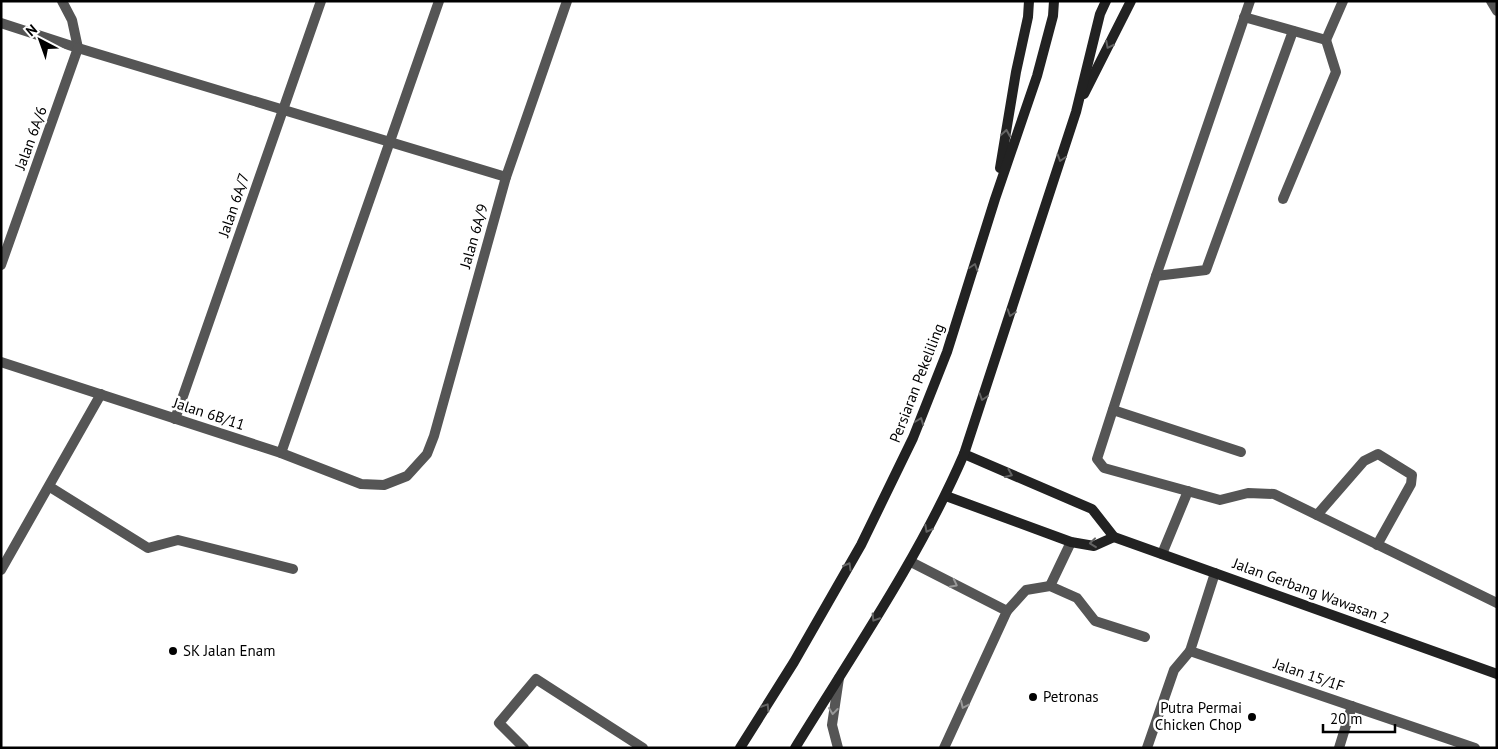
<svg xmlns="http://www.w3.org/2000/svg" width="1498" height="749" viewBox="0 0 1498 749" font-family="'PT Sans',sans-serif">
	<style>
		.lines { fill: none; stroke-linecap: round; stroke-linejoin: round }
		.lane { stroke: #555; stroke-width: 10 }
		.street { stroke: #555; stroke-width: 10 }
		.secondary { stroke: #222; stroke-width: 10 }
		.oneway { stroke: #646464 }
		.oneway2 { stroke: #999 }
		.poi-dot { fill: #000; stroke: #fff; stroke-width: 2 }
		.labels { text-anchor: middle; stroke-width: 5; stroke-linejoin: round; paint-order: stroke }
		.street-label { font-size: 15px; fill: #000; stroke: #fff }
		.poi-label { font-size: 15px; fill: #000; stroke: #fff; text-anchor: start }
	</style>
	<rect width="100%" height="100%" fill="#fff"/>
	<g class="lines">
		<g class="lane">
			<polyline points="62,1 72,20 78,48"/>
			<polyline points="1250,1 1156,276 1097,459 1104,468 1220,500 1248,493 1274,494 1497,603"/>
			<polyline points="1491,1 1497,11"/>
			<polyline points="1244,17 1326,40 1343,1"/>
			<polyline points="1,23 78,48 506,177"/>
			<polyline points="1283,199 1336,72 1326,40"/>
			<polyline points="1156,276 1206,270 1293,31"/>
			<polyline points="1113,410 1241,452"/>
			<polyline points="281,453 439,1"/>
			<polyline points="50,487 148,548 178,540 293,569"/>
			<polyline points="1317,515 1364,461 1378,454 1412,475 1411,484 1377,545"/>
			<polyline points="1162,554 1188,491"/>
			<polyline points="911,562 1007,611 944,748"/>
			<polyline points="1,570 101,394"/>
			<polyline points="1050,586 1071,542"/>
			<polyline points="1007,611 1026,590 1050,586 1077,598 1095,621 1145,637"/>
			<polyline points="524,748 499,723 536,679 643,748"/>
			<polyline points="1147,748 1174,670 1190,651"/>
		</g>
		<g class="street">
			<polyline points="1,265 78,48"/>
			<polyline points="1,362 281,453 361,484 384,485 407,476 427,454 434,436 506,177 567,1"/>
			<polyline points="175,419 321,1"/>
			<polyline points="1215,573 1190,651 1475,748"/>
			<polyline points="838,748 832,725 839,678"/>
			<polyline points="1339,748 1352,706"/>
		</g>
		<g class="secondary">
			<polyline points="1084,94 1131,1"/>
			<polyline points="1000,168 1016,72 1028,17 1029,1"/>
			<polyline points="964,454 1092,509 1114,537 1497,674"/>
			<polyline points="946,496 1071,542 1094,546 1114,537"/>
			<polyline points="740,748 794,662 861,545 913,438 947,352 995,199 1037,76 1053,16 1054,1"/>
			<path d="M795,748c59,-96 124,-190 169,-294l112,-342 24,-98 6,-13"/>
		</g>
	</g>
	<defs><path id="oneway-chevron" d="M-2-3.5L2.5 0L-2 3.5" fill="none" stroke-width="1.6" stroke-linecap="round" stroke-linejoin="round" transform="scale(1.25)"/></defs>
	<g class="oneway">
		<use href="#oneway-chevron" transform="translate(1109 45) rotate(117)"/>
		<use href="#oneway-chevron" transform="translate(1006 133) rotate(-81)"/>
		<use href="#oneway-chevron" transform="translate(1061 158) rotate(108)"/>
		<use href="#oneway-chevron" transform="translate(974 267) rotate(-72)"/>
		<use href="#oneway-chevron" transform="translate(1011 313) rotate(108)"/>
		<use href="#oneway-chevron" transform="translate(983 397) rotate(108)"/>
		<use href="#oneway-chevron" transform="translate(920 421) rotate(-69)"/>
		<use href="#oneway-chevron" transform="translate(1009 474) rotate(23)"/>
		<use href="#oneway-chevron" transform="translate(928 529) rotate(118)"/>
		<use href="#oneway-chevron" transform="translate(1093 543) rotate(174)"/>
		<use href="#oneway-chevron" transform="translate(848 566) rotate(-60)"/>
		<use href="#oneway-chevron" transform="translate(875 618) rotate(122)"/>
		<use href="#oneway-chevron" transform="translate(766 707) rotate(-58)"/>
	</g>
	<g class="oneway2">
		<use href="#oneway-chevron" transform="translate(954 584) rotate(27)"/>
		<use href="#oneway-chevron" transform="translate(964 705) rotate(115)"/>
		<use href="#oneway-chevron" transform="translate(833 711) rotate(97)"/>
	</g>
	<g class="poi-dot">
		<circle cx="173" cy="651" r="5"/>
		<circle cx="1033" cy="697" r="5"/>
		<circle cx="1252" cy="717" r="5"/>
	</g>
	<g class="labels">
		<g class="street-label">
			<text transform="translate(31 138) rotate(-70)" y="5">Jalan 6A/6</text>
			<text transform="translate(234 205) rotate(-71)" y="5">Jalan 6A/7</text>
			<text transform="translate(474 236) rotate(-74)" y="5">Jalan 6A/9</text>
			<text transform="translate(917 383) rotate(-69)" y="5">Persiaran Pekeliling</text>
			<text transform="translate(209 414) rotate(18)" y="5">Jalan 6B/11</text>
			<text transform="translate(1311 591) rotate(20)" y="5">Jalan Gerbang Wawasan 2</text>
			<text transform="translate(1309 675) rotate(19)" y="5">Jalan 15/1F</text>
		</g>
		<g class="poi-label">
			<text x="183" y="656">SK Jalan Enam</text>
			<text x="1043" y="702">Petronas</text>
			<text x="1242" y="713" text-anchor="end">Putra Permai<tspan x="1242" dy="17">Chicken Chop</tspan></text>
		</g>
	</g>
	<rect width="1498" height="749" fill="none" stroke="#000000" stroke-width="5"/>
	<g transform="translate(40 40) rotate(319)" stroke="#ffffff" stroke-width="4" paint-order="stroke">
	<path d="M0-4L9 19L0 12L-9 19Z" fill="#000000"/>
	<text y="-8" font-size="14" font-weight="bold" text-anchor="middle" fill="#000000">N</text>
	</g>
	<path d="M1323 724v8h72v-8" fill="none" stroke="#000000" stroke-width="2.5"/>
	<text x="1330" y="724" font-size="15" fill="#000000" stroke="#ffffff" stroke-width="4" paint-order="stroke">20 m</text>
</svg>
